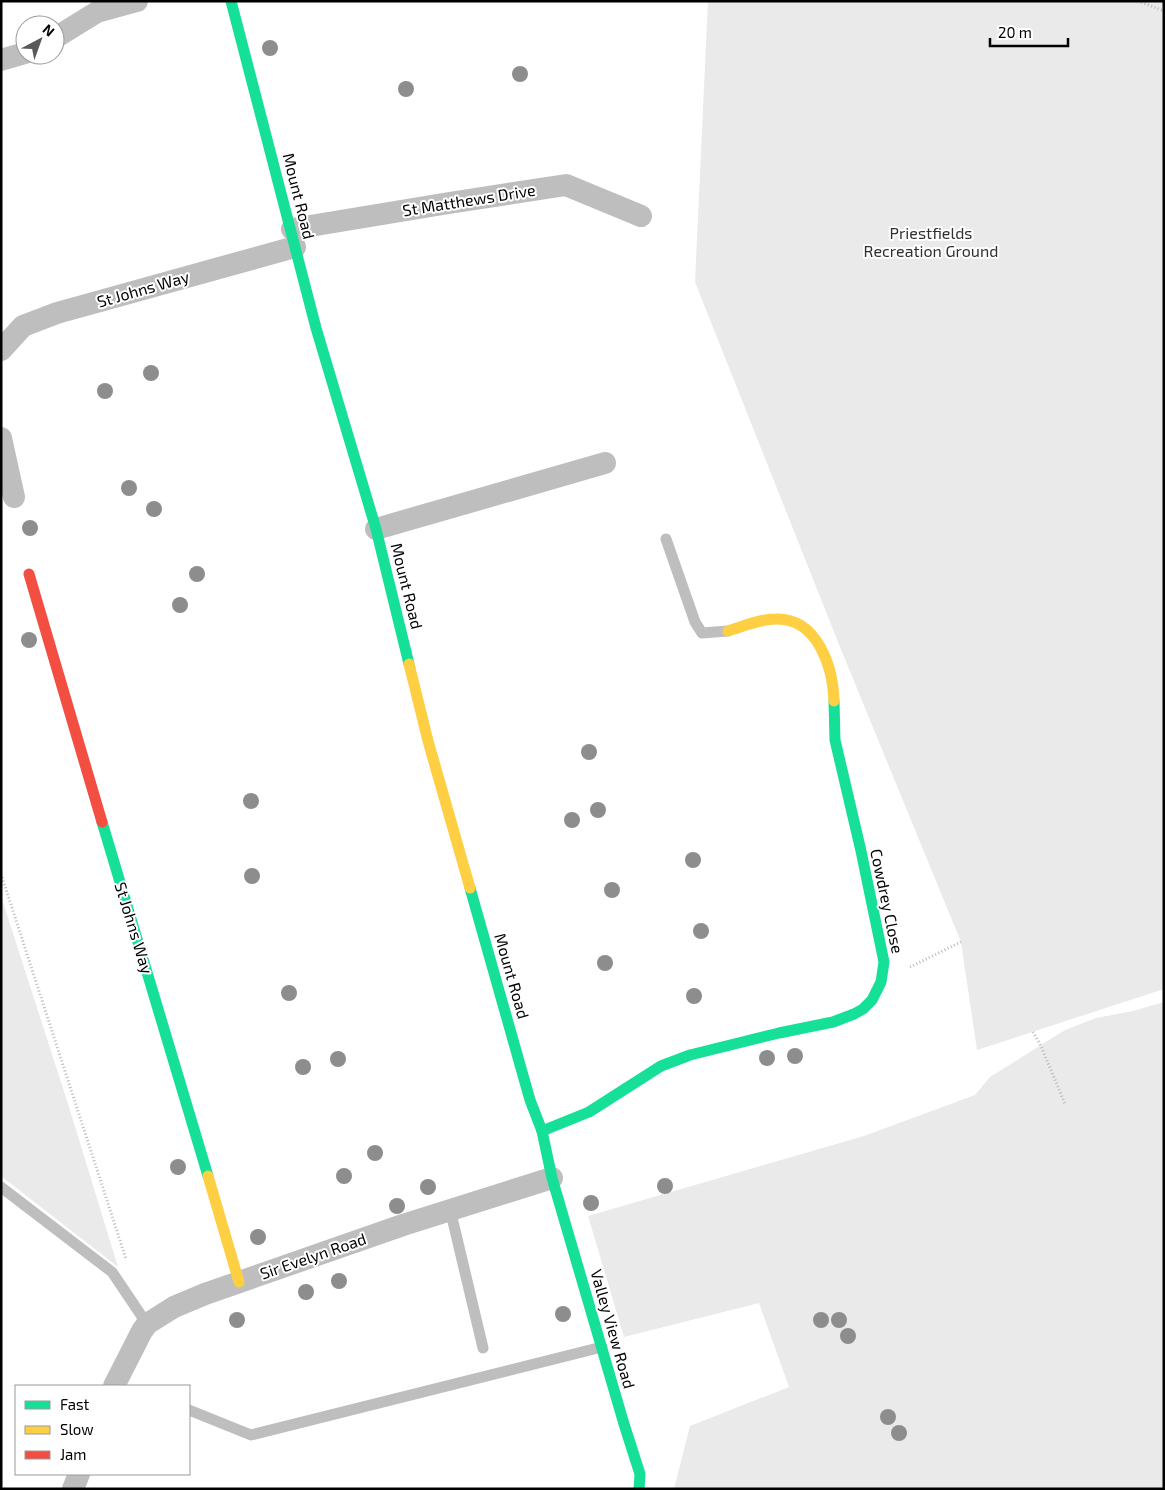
<svg xmlns="http://www.w3.org/2000/svg" width="1165" height="1490" viewBox="0 0 1165 1490" font-family="'Exo 2',sans-serif">
	<style>
		.green { fill: #eaeaea }
		.lines { fill: none; stroke-linecap: round; stroke-linejoin: round }
		.path { stroke: #b8b8b8; stroke-width: 3; stroke-dasharray: 1 2.5; stroke-linecap: butt }
		.lane { stroke: #bebebe; stroke-width: 11 }
		.street { stroke: #bebebe; stroke-width: 22 }
		.fast { stroke: #16e098; stroke-width: 11 }
		.slow { stroke: #ffcf43; stroke-width: 11 }
		.jam { stroke: #f24e42; stroke-width: 11 }
		.tree { fill: #8d8d8d }
		.labels { text-anchor: middle; stroke-width: 4; stroke-linejoin: round; paint-order: stroke }
		.street-label { font-size: 16px; fill: #000; stroke: #fff }
		.park-label { font-size: 16px; fill: #303030; stroke: #fff }
	</style>
	<rect width="100%" height="100%" fill="#fff"/>
	<g class="green">
		<polygon points="708,1 1164,1 1164,989 977,1050 961,942 840,647 695,282"/>
		<polygon points="1,896 69,1107 118,1267 1,1176"/>
		<polygon points="1164,1002 1164,1489 674,1489 690,1426 789,1387 759,1303 624,1337 588,1216 864,1136 975,1095 990,1077 1065,1030 1096,1018 1133,1011"/>
	</g>
	<g class="lines">
		<g class="path">
			<polyline points="1138,1 1164,11"/>
			<polyline points="1,874 126,1259"/>
			<polyline points="910,967 961,942"/>
			<polyline points="1033,1032 1041,1046 1065,1104"/>
		</g>
		<g class="lane">
			<polyline points="666,539 695,622 702,633 728,631"/>
			<polyline points="1,1187 112,1272 147,1324"/>
			<polyline points="450,1209 483,1348"/>
			<polyline points="189,1410 251,1435 602,1347"/>
		</g>
		<g class="street">
			<polyline points="55,38 97,12 137,1"/>
			<polyline points="1,60 25,53"/>
			<polyline points="292,229 449,203 566,185 641,216"/>
			<polyline points="1,350 23,326 57,313 295,247"/>
			<polyline points="1,438 14,497"/>
			<polyline points="376,529 605,463"/>
			<polyline points="114,1386 142,1331 147,1324 174,1307 205,1294 403,1225 552,1178"/>
			<polyline points="73,1489 79,1474"/>
		</g>
		<g class="fast">
			<polyline points="231,1 316,328 376,529 409,664"/>
			<polyline points="102,822 208,1176"/>
			<polyline points="470,888 530,1100 542,1131 552,1178 624,1424 640,1474 639,1489"/>
			<polyline points="542,1131 589,1112 661,1066 690,1055 779,1033 833,1022 854,1014 863,1009 872,1000 881,982 884,962 861,851 835,740 834,701"/>
		</g>
		<g class="slow">
			<path d="M728,631c16,-5 32,-12 48,-12 42,-1 57,49 58,82"/>
			<polyline points="409,664 428,741 470,888"/>
			<polyline points="208,1176 239,1282"/>
		</g>
		<polyline class="jam" points="29,574 102,822"/>
	</g>
	<g class="tree">
		<circle cx="270" cy="48" r="8"/>
		<circle cx="520" cy="74" r="8"/>
		<circle cx="406" cy="89" r="8"/>
		<circle cx="151" cy="373" r="8"/>
		<circle cx="105" cy="391" r="8"/>
		<circle cx="129" cy="488" r="8"/>
		<circle cx="154" cy="509" r="8"/>
		<circle cx="30" cy="528" r="8"/>
		<circle cx="197" cy="574" r="8"/>
		<circle cx="180" cy="605" r="8"/>
		<circle cx="29" cy="640" r="8"/>
		<circle cx="589" cy="752" r="8"/>
		<circle cx="251" cy="801" r="8"/>
		<circle cx="598" cy="810" r="8"/>
		<circle cx="572" cy="820" r="8"/>
		<circle cx="693" cy="860" r="8"/>
		<circle cx="252" cy="876" r="8"/>
		<circle cx="612" cy="890" r="8"/>
		<circle cx="701" cy="931" r="8"/>
		<circle cx="605" cy="963" r="8"/>
		<circle cx="289" cy="993" r="8"/>
		<circle cx="694" cy="996" r="8"/>
		<circle cx="795" cy="1056" r="8"/>
		<circle cx="767" cy="1058" r="8"/>
		<circle cx="338" cy="1059" r="8"/>
		<circle cx="303" cy="1067" r="8"/>
		<circle cx="375" cy="1153" r="8"/>
		<circle cx="178" cy="1167" r="8"/>
		<circle cx="344" cy="1176" r="8"/>
		<circle cx="665" cy="1186" r="8"/>
		<circle cx="428" cy="1187" r="8"/>
		<circle cx="591" cy="1203" r="8"/>
		<circle cx="397" cy="1206" r="8"/>
		<circle cx="258" cy="1237" r="8"/>
		<circle cx="339" cy="1281" r="8"/>
		<circle cx="306" cy="1292" r="8"/>
		<circle cx="563" cy="1314" r="8"/>
		<circle cx="237" cy="1320" r="8"/>
		<circle cx="821" cy="1320" r="8"/>
		<circle cx="839" cy="1320" r="8"/>
		<circle cx="848" cy="1336" r="8"/>
		<circle cx="888" cy="1417" r="8"/>
		<circle cx="899" cy="1433" r="8"/>
	</g>
	<g class="labels">
		<g class="street-label">
			<text transform="translate(299 196) rotate(76)" y="6">Mount Road</text>
			<text transform="translate(469 200) rotate(-9)" y="6">St Matthews Drive</text>
			<text transform="translate(143 289) rotate(-16)" y="6">St Johns Way</text>
			<text transform="translate(407 586) rotate(76)" y="6">Mount Road</text>
			<text transform="translate(887 901) rotate(78)" y="6">Cowdrey Close</text>
			<text transform="translate(134 928) rotate(73)" y="6">St Johns Way</text>
			<text transform="translate(512 976) rotate(74)" y="6">Mount Road</text>
			<text transform="translate(313 1256) rotate(-19)" y="6">Sir Evelyn Road</text>
			<text transform="translate(613 1329) rotate(74)" y="6">Valley View Road</text>
		</g>
		<g class="park-label">
			<text x="931" y="239">Priestfields<tspan x="931" dy="18">Recreation Ground</tspan></text>
		</g>
	</g>
	<rect width="1165" height="1490" fill="none" stroke="#000000" stroke-width="5"/>
	<rect x="15" y="1385" width="175" height="90" fill="#ffffff" stroke="#999999"/>
	<rect x="25" y="1401" width="25" height="8" fill="#16e098" stroke="#999999"/>
	<text x="60" y="1410" font-size="15" fill="#000000">Fast</text>
	<rect x="25" y="1426" width="25" height="8" fill="#ffcf43" stroke="#999999"/>
	<text x="60" y="1435" font-size="15" fill="#000000">Slow</text>
	<rect x="25" y="1451" width="25" height="8" fill="#f24e42" stroke="#999999"/>
	<text x="60" y="1460" font-size="15" fill="#000000">Jam</text>
	<g transform="translate(40 40) rotate(41)"><circle r="24" fill="#ffffff" stroke="#999999"/>
	<path d="M0-4L9 19L0 12L-9 19Z" fill="#595959"/>
	<text y="-8" font-size="14" font-weight="bold" text-anchor="middle" fill="#000000">N</text>
	</g>
	<path d="M990 38v8h78v-8" fill="none" stroke="#000000" stroke-width="2.5"/>
	<text x="998" y="38" font-size="15" fill="#000000" stroke="#ffffff" stroke-width="4" paint-order="stroke">20 m</text>
</svg>
